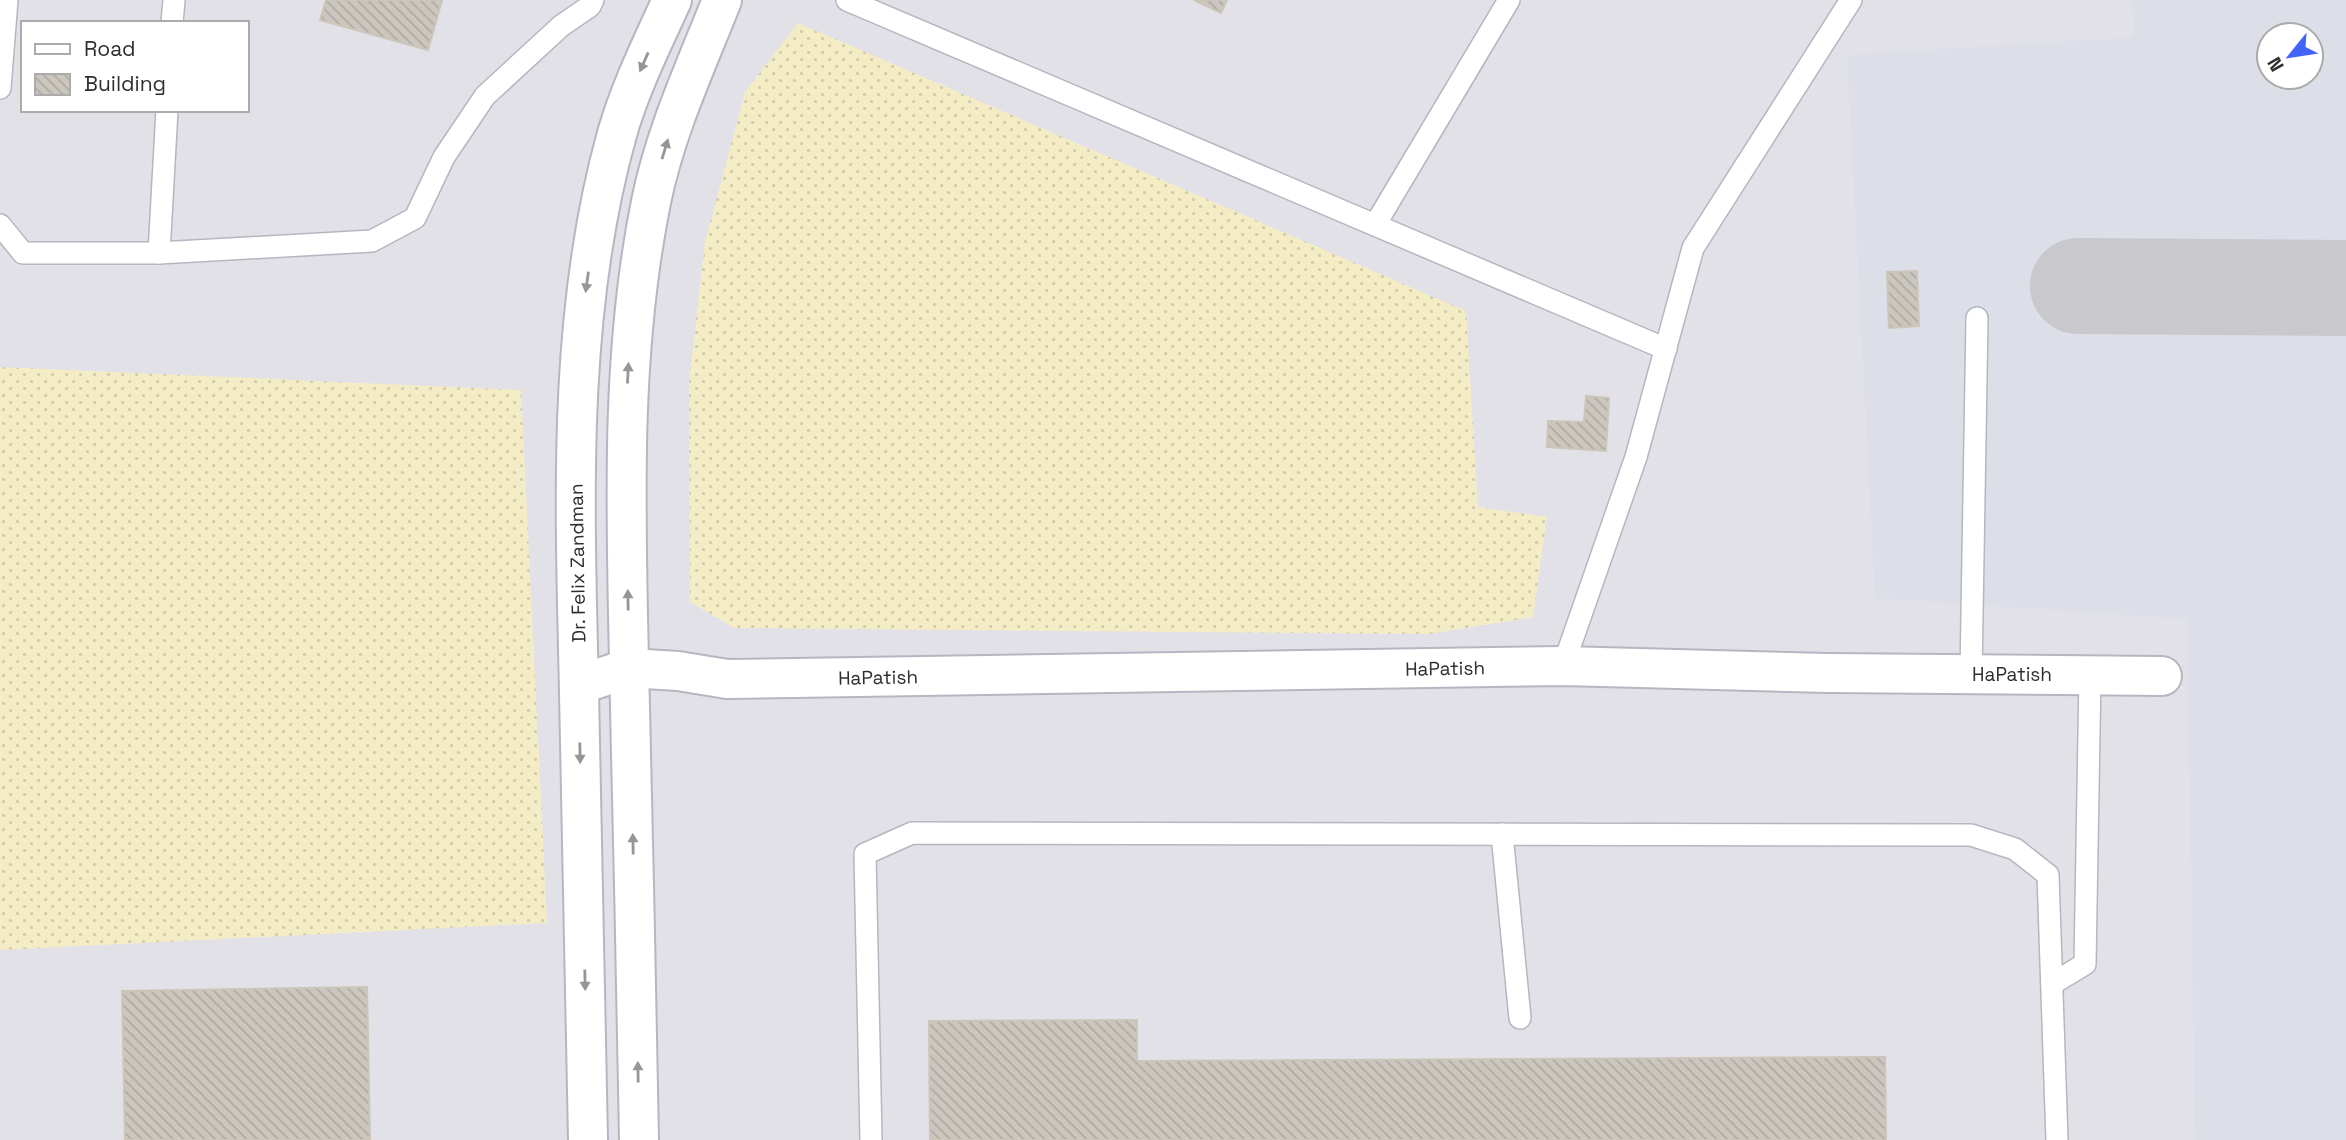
<svg xmlns="http://www.w3.org/2000/svg" width="2346" height="1140" viewBox="0 0 2346 1140" font-family="'Space Grotesk',sans-serif">
	<style>
		.industrial { fill: #e3e1e8; fill-rule: evenodd }
		.airport { fill: #dcdee8; fill-rule: evenodd }
		.sand { fill: url(#sand-dots) }
		.lines { fill: none; stroke-linecap: round; stroke-linejoin: round }
		.taxiway { stroke: #c9c8cc; stroke-width: 96 }
		.building { fill: url(#building-back-hatch); stroke: #cbc5ba; stroke-width: 2 }
		.service-casing { stroke: #b4b7c1; stroke-width: 24 }
		.minor-casing { stroke: #b4b7c1; stroke-width: 42 }
		.tertiary-casing { stroke: #b4b7c1; stroke-width: 42 }
		.service { stroke: #fff; stroke-width: 21 }
		.minor { stroke: #fff; stroke-width: 38 }
		.tertiary { stroke: #fff; stroke-width: 38 }
		.oneway { fill: #969696 }
		.labels { text-anchor: middle; stroke-width: 6; stroke-linejoin: round; paint-order: stroke }
		.street-label { font-size: 19px; fill: #2e2e2e; stroke: #fff }
	</style>
	<defs>
		<pattern id="sand-dots" width="8" height="8" patternUnits="userSpaceOnUse" patternTransform="scale(1.75)"><rect width="8" height="8" fill="#f3ecc5"/><path d="M2 2h.1M6 6h.1" fill="none" stroke="#d1cbaa" stroke-width="1.8" stroke-linecap="round"/></pattern>
		<pattern id="building-back-hatch" width="6" height="6" patternUnits="userSpaceOnUse" patternTransform="scale(1.75)"><rect width="6" height="6" fill="#cbc7bf"/><path d="M-1 5l2 2M0 0l6 6M5-1l2 2" fill="none" stroke="#afaba4"/></pattern>
	</defs>
	<rect width="100%" height="100%" fill="#efe9e1"/>
	<path class="industrial" d="M0,0h2346v1140h-2346zM23,23h224v87h-224zM2269,35h42v42h-42z"/>
	<path class="airport" d="M2133,0h213v1140h-151l-8,-521 -312,-21 -28,-543 287,-18zM2269,35h42v42h-42z"/>
	<g class="sand">
		<polygon points="798,23 1466,311 1478,507 1547,517 1533,617 1429,634 734,628 690,602 689,382 705,242 745,92"/>
		<polygon points="0,367 521,390 547,923 0,950"/>
	</g>
	<g class="lines">
		<polyline class="taxiway" points="2078,286 2346,288"/>
	</g>
	<g class="building">
		<polygon points="326,0 442,0 428,50 320,20"/>
		<polygon points="1194,0 1227,0 1221,13"/>
		<polygon points="1917,271 1919,326 1889,328 1887,272"/>
		<polygon points="1586,396 1609,398 1606,451 1547,447 1548,421 1584,422"/>
		<polygon points="367,987 370,1140 125,1140 122,991"/>
		<polygon points="1137,1020 1137,1061 1885,1057 1886,1140 930,1140 929,1021"/>
	</g>
	<g class="lines">
		<g class="service-casing">
			<g id="service">
				<polyline points="847,0 1666,349"/>
				<polyline points="172,23 174,0"/>
				<polyline points="0,88 7,0"/>
				<polyline points="0,225 23,253 159,253 372,241 415,218 444,157 485,96 561,26 590,6 593,0"/>
				<polyline points="1375,225 1509,0"/>
				<polyline points="159,253 167,110"/>
				<polyline points="1563,666 1636,457 1693,248 1851,0"/>
				<polyline points="1971,674 1977,318"/>
				<polyline points="1502,834 1520,1018"/>
				<polyline points="2052,984 2085,964 2090,675"/>
				<polyline points="871,1140 865,854 912,833 1971,835 2015,849 2048,875 2057,1140"/>
			</g>
		</g>
		<g class="minor-casing">
			<polyline id="minor" points="579,685 629,668 678,671 727,679 1563,666 1828,673 2162,676"/>
		</g>
		<g class="tertiary-casing">
			<g id="tertiary">
				<path d="M588,1140c-3,-149 -6,-298 -9,-447 -4,-187 -13,-377 38,-559 13,-46 35,-90 55,-134"/>
				<path d="M639,1140c-3,-159 -6,-317 -10,-476 -3,-154 -9,-309 22,-462 14,-70 45,-136 71,-202"/>
			</g>
		</g>
		<use href="#service" class="service"/>
		<use href="#minor" class="minor"/>
		<use href="#tertiary" class="tertiary"/>
	</g>
	<defs><path id="oneway-solid" d="M-6-.8H1V-3.2L6.5 0L1 3.2V.8H-6Z" transform="scale(1.75)"/></defs>
	<g class="oneway">
		<use href="#oneway-solid" transform="translate(644 62) rotate(114)"/>
		<use href="#oneway-solid" transform="translate(665 149) rotate(-73)"/>
		<use href="#oneway-solid" transform="translate(587 282) rotate(98)"/>
		<use href="#oneway-solid" transform="translate(628 373) rotate(-87)"/>
		<use href="#oneway-solid" transform="translate(628 600) rotate(-91)"/>
		<use href="#oneway-solid" transform="translate(580 753) rotate(89)"/>
		<use href="#oneway-solid" transform="translate(633 844) rotate(-91)"/>
		<use href="#oneway-solid" transform="translate(585 980) rotate(89)"/>
		<use href="#oneway-solid" transform="translate(638 1072) rotate(-91)"/>
	</g>
	<g class="labels">
		<g class="street-label">
			<text transform="translate(577 563) rotate(-91)" y="7">Dr. Felix Zandman</text>
			<text transform="translate(1445 668) rotate(-1)" y="7">HaPatish</text>
			<text x="2012" y="681">HaPatish</text>
			<text transform="translate(878 677) rotate(-1)" y="7">HaPatish</text>
		</g>
	</g>
	<rect x="21" y="21" width="228" height="91" fill="#ffffff" stroke="#ababab" stroke-width="2"/>
	<rect x="35" y="44" width="35" height="10" fill="#ffffff" stroke="#ababab" stroke-width="2"/>
	<text x="84" y="56" font-size="21" fill="#2e2e2e">Road</text>
	<rect x="35" y="74" width="35" height="21" fill="url(#building-back-hatch)" stroke="#ababab" stroke-width="2"/>
	<text x="84" y="91" font-size="21" fill="#2e2e2e">Building</text>
	<g transform="translate(2290 56) rotate(240)"><circle r="33" fill="#ffffff" stroke="#ababab" stroke-width="2"/>
	<path d="M0-5L12 26L0 18L-12 26Z" fill="#4264fb"/>
	<text y="-10" font-size="19" font-weight="bold" text-anchor="middle" fill="#2e2e2e">N</text>
	</g>
</svg>
